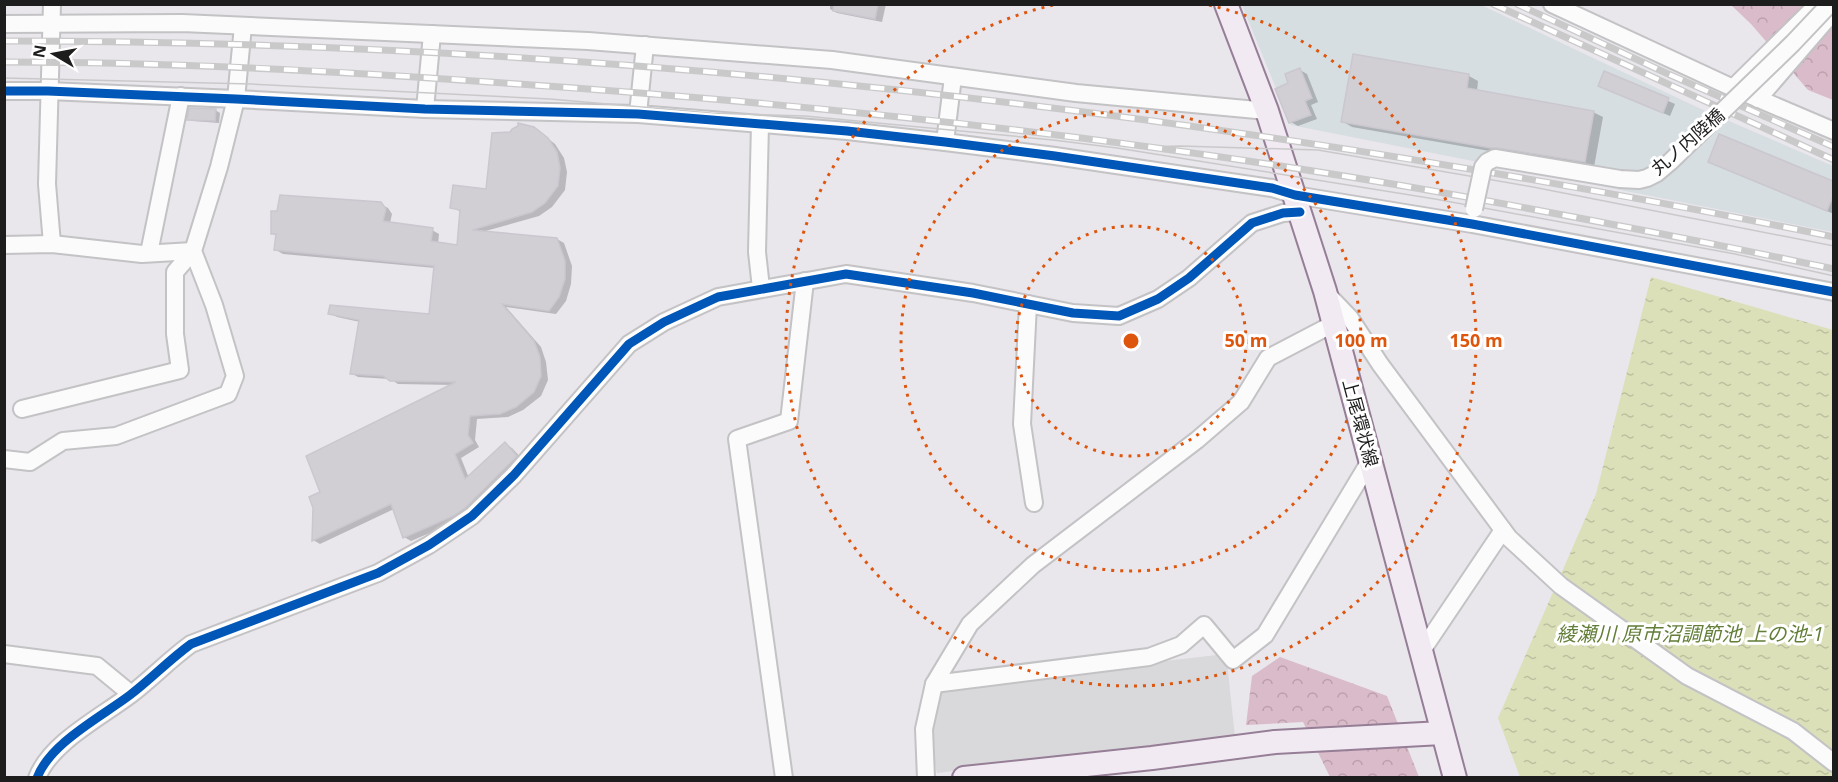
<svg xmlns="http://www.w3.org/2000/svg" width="1838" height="782" viewBox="0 0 1838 782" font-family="'Open Sans','Noto Sans JP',sans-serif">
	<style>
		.industrial { fill: #d6dee2 }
		.forest { fill: url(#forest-crowns) }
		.parking { fill: #d9d8da }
		.water { fill: url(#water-ripples) }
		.shadow { fill: #0003 }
		.building { fill: #d1cfd4; stroke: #cac7cf; stroke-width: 1.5 }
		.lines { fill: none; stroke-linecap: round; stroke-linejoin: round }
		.street-casing { stroke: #c3c2c4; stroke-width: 20 }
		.secondary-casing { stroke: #957e96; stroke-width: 26 }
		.street { stroke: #fcfbfc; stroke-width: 16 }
		.secondary { stroke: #f2eaf3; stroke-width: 22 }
		.tram { stroke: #cac9ca; stroke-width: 1.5 }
		.rail-casing { stroke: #cac9ca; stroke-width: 7 }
		.rail { stroke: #fff; stroke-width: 4.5; stroke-dasharray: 14; stroke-linecap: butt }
		.street-bridge-casing { stroke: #c3c2c4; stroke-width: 20; stroke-linecap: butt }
		.street-bridge { stroke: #fcfbfc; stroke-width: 16 }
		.cycleway-casing { stroke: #fff; stroke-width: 13 }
		.cycleway { stroke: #0057b8; stroke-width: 9 }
		.ring { fill: none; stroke: #de560d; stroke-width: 3; stroke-dasharray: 3 6 }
		.labels { text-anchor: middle; stroke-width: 6; stroke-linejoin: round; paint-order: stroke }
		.street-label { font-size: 18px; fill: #1d1d1d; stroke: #fff }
		.water-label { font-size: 20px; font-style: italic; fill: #637e38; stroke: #fff }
		.centre { fill: #de560d; stroke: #fff; stroke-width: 3 }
		.ring-label { font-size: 18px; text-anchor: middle; font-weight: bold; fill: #de560d; stroke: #fff; stroke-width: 6; stroke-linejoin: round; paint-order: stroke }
	</style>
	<defs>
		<pattern id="forest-crowns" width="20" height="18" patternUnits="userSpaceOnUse" patternTransform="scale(1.5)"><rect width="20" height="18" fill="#dabbc9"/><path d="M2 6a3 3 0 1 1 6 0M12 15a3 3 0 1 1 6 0" fill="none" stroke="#bba0ac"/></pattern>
		<pattern id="water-ripples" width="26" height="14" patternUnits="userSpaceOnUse" patternTransform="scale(1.5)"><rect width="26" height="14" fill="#dce0b9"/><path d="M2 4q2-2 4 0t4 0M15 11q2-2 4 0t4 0" fill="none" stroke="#bcc09f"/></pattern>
	</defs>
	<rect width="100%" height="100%" fill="#e9e6ec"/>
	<polygon class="industrial" points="1242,5 1481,5 1701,109 1833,166 1833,232 1291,125"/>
	<g class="forest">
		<polygon points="1731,5 1833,5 1833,100 1808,90 1751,24"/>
		<polygon points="1280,657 1387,696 1419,777 1330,777 1303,722 1246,725 1252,676"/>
	</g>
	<polygon class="parking" points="1226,654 1235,737 937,773 929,741 938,687"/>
	<polygon class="water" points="1651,277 1833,330 1833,777 1520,777 1498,718 1596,494"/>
	<g class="shadow">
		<polygon points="830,4 886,4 882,22 837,13 830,9"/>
		<polygon points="1354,55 1469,76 1478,81 1477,91 1593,112 1603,117 1594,167 1501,153 1352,127 1342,121"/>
		<polygon points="1300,70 1307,74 1318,102 1311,105 1317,119 1298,126 1291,122 1290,84"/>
		<polygon points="1605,73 1675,104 1670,116 1607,89"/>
		<polygon points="215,110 220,113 219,123 193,121 189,119"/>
		<polygon points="534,128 555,144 564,158 567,172 565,190 552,207 539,216 482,232 557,239 564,243 572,266 571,284 566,301 556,314 506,307 541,347 546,362 548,380 541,396 523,410 508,417 477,419 475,440 479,447 461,458 469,478 505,444 512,448 523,460 460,520 411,541 404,537 394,509 320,544 313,540 322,492 454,385 398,384 390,379 358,377 351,373 360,322 337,317 330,313 430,315 435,268 283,254 276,250 277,236 273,234 380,204 388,208 392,214 390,223 432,230 439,234 438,244 458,247 461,212 452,207 488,191 512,134"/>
		<polygon points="1720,136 1834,183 1834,214 1719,166"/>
	</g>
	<g class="building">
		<polygon points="834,4 878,4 875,19 833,11"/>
		<polygon points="1353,54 1469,74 1467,88 1594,111 1585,162 1497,148 1491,148 1341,122"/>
		<polygon points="1300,68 1312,98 1305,101 1311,115 1289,123 1275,89 1288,83 1285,74"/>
		<polygon points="1604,71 1669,98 1663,113 1598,86"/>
		<polygon points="189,108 216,109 215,121 187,120"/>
		<polygon points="518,123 534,127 548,138 557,152 560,168 558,186 545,203 532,212 472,230 557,238 565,261 565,279 559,297 549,311 502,304 534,341 540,357 541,376 534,392 516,407 500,414 470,416 468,435 473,443 455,454 465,479 505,442 517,456 465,508 453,516 403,538 391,504 312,541 313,508 309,497 320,492 306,456 456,382 390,381 383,376 350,374 359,320 328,314 330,305 429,314 434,266 274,250 276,234 271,234 271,211 277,211 280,195 381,202 386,209 383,221 433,228 431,241 457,245 460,210 450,208 453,185 486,189 492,133 510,132 512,129 518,126"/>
		<polygon points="1719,134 1833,181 1833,196 1827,211 1708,162"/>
	</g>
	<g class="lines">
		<g class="street-casing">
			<g id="street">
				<polyline points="52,4 47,184 52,244"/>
				<polyline points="1552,4 1733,88 1834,131"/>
				<polyline points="4,24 182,23 588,41 832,60 1076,93 1267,111"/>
				<polyline points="1733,88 1818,4"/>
				<polyline points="4,91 48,91 236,99 425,109 638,114 847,131 945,142 1055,156 1272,188 1295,195 1472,224 1834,292"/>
				<polyline points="1758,99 1834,11"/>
				<polyline points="425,109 432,34"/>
				<polyline points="638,114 645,45"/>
				<polyline points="760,124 757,252 761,288"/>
				<polyline points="945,142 953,77"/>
				<polyline points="4,245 52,244 142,254 193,251"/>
				<polyline points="149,253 181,96"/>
				<polyline points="1327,294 1350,318 1380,364 1509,538 1561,586 1687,676 1793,731 1834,763"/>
				<polyline points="1028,304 1022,424 1034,503"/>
				<polyline points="22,409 180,370 175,334 175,272 193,251"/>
				<polyline points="4,459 30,462 63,441 116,436 228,394 235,376 214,305 193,251 219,167 236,99 243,26"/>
				<polyline points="1421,652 1503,530"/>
				<polyline points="4,654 97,666 131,694"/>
				<polyline points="934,684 1149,657 1181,645 1204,625 1233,660 1265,635 1370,461"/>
				<path d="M37,778c13,-35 64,-61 93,-83 21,-16 39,-35 61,-51l187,-71 51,-28 43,-29 42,-41 115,-131 35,-22 54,-25 128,-23 127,19 100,20 46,3 39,-17 31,-21 63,-55 31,-10 17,-1"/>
				<polyline points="784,778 737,439 789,421 805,281"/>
				<polyline points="926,778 924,729 934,684 970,624 1033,565 1197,440 1241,402 1268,358 1333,324"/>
			</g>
		</g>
		<g class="secondary-casing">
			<g id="secondary">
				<polyline points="1226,4 1267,111 1325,291 1455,778"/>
				<polyline points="964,778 1152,758 1275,742 1442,733"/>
			</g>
		</g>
		<use href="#street" class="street"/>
		<use href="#secondary" class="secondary"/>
		<g class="tram">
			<polyline points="4,78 251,84 550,99 711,113 805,116 1053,140 1117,148 1435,199 1735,254 1834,276"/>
			<polyline points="1147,147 1180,146 1318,150 1533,187 1834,246"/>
		</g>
		<g class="rail-casing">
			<g id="rail">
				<polyline points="1493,4 1834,160"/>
				<polyline points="1517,4 1666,73 1834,147"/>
				<path d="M4,41c614,0 1229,73 1830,196"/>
				<path d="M4,62c167,0 334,9 500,21 311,21 622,54 929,108 134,24 268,50 401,78"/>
			</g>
		</g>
		<use href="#rail" class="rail"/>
		<g class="street-bridge-casing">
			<polyline id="street-bridge" points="1474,209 1483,167 1487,162 1495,158 1620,179 1639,180 1647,178 1657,173 1670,162 1793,43 1828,6"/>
		</g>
		<use href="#street-bridge" class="street-bridge"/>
		<g class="cycleway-casing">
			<g id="cycleway">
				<polyline points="4,91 48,91 236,99 425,109 638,114 847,131 945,142 1055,156 1272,188 1295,195 1472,224 1834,292"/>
				<path d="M37,778c13,-35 64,-61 93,-83 21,-16 39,-35 61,-51l187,-71 51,-28 43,-29 42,-41 115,-131 35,-22 54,-25 128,-23 127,19 100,20 46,3 39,-17 31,-21 63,-55 31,-10 17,-1"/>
			</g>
		</g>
		<use href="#cycleway" class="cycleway"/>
	</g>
	<g class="ring">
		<circle cx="1131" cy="341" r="115"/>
		<circle cx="1131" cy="341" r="230"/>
		<path d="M1209 5A345 345 0 1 1 1053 5"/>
	</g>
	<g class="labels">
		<g class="street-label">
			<text transform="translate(1688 142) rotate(-41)" y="6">丸ノ内陸橋</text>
			<text transform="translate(1360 423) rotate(75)" y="6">上尾環状線</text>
		</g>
		<g class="water-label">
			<text x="1690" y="641">綾瀬川 原市沼調節池 上の池-1</text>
		</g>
	</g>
	<circle cx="1131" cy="341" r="9" class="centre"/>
	<g class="ring-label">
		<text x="1246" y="347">50 m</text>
		<text x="1361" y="347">100 m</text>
		<text x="1476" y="347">150 m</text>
	</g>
	<rect width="1838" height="782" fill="none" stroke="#1d1d1d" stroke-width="12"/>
	<g transform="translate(54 54) rotate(280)" stroke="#ffffff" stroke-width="4.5" paint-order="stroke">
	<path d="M0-4.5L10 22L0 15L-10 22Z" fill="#1d1d1d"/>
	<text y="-9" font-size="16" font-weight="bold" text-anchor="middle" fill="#1d1d1d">N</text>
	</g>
</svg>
